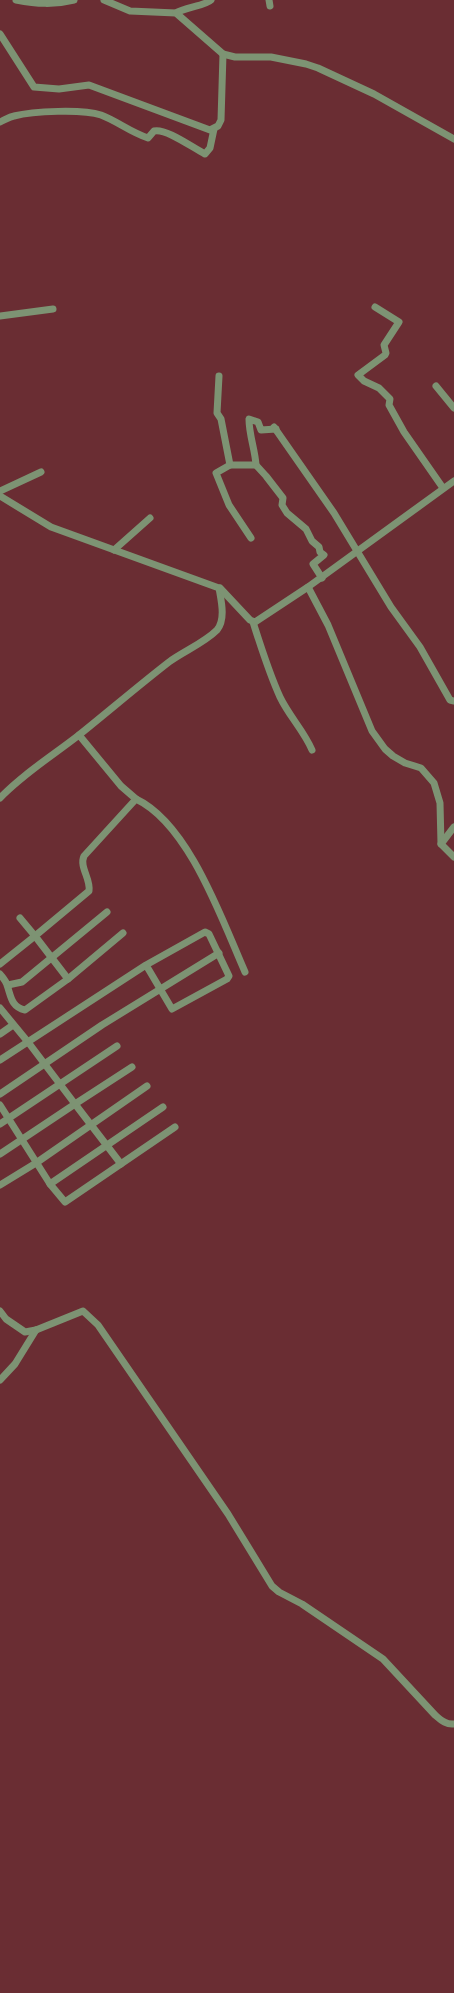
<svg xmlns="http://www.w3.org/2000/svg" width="454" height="1993" viewBox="0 0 454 1993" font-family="'Work Sans',sans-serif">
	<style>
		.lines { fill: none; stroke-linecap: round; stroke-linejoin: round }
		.street { stroke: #7d9373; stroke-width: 7 }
	</style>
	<rect width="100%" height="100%" fill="#6a2d33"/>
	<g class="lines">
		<g class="street">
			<path d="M16,0c21,4 38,5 58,0"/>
			<polyline points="104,0 130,11 176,13 223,54 235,57 271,57 306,64 318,68 374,94 454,139"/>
			<polyline points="269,0 270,6"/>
			<path d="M176,13c8,-5 31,-8 35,-13"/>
			<polyline points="0,34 34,87 59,89 89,85 210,130 218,126 221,120 223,54"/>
			<path d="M0,122c5,-2 9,-5 14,-6 19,-5 69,-7 87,-1 16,6 29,17 47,23l6,-7c12,-3 39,17 51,23l5,-6 4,-19"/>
			<polyline points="375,307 399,322 384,345 386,353 385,355 358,375 364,381 379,388 390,399 389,405 404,432 443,488"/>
			<polyline points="0,316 53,309"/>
			<polyline points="219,376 217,413 221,419 230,465 256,465"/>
			<polyline points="436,386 454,408"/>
			<polyline points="274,427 334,513 391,607 420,647 450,700 454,701"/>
			<path d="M276,429l-15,1 -3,-8 -9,-3c0,16 6,30 7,46l10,11 17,22 -1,7 5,8 19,16 6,12 7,6 1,5 4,3 -11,9 9,14"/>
			<polyline points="230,465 216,473 229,505 251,538"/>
			<polyline points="0,491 41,472"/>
			<path d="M0,496l51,31 168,61c2,12 7,31 -2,42 -13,13 -33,21 -48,32 -31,24 -60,49 -90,73 -27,21 -56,39 -79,63"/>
			<polyline points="114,550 150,518"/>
			<polyline points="308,587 328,625 372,731 385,749 393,756 405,763 421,768 434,783 440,803 441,844"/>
			<polyline points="220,588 250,620 255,622 308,587 454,481"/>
			<path d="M253,622c8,25 16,51 27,75 9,19 24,34 32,53"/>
			<polyline points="79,735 121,786 136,799"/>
			<polyline points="454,827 441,844 454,857"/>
			<polyline points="0,964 35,936 20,918"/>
			<path d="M0,974c3,4 6,7 7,11 4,11 4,22 18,25l43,-31 55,-46"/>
			<path d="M68,979l-33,-43 54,-45c2,-12 -10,-24 -5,-35l52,-57c53,25 86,121 109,173"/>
			<polyline points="8,985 22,982 107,912"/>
			<polyline points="0,1008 28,1042 75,1104 0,1154"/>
			<polyline points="0,1034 13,1025"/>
			<polyline points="0,1060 146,965 205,932 209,934 229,976 227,979 172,1009 146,965"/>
			<polyline points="0,1094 102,1025 219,953"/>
			<polyline points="0,1105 50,1184 65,1202 175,1127"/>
			<polyline points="0,1124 117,1046"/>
			<polyline points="121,1164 75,1104 132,1067"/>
			<polyline points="50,1184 163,1107"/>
			<polyline points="0,1185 36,1163 147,1086"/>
			<path d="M0,1311l6,8 19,13 11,-2 47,-19 15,14 130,189 44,72 7,6 23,12 81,55 52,56c6,5 11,10 19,9"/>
			<polyline points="0,1380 15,1364 36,1330"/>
		</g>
	</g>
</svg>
